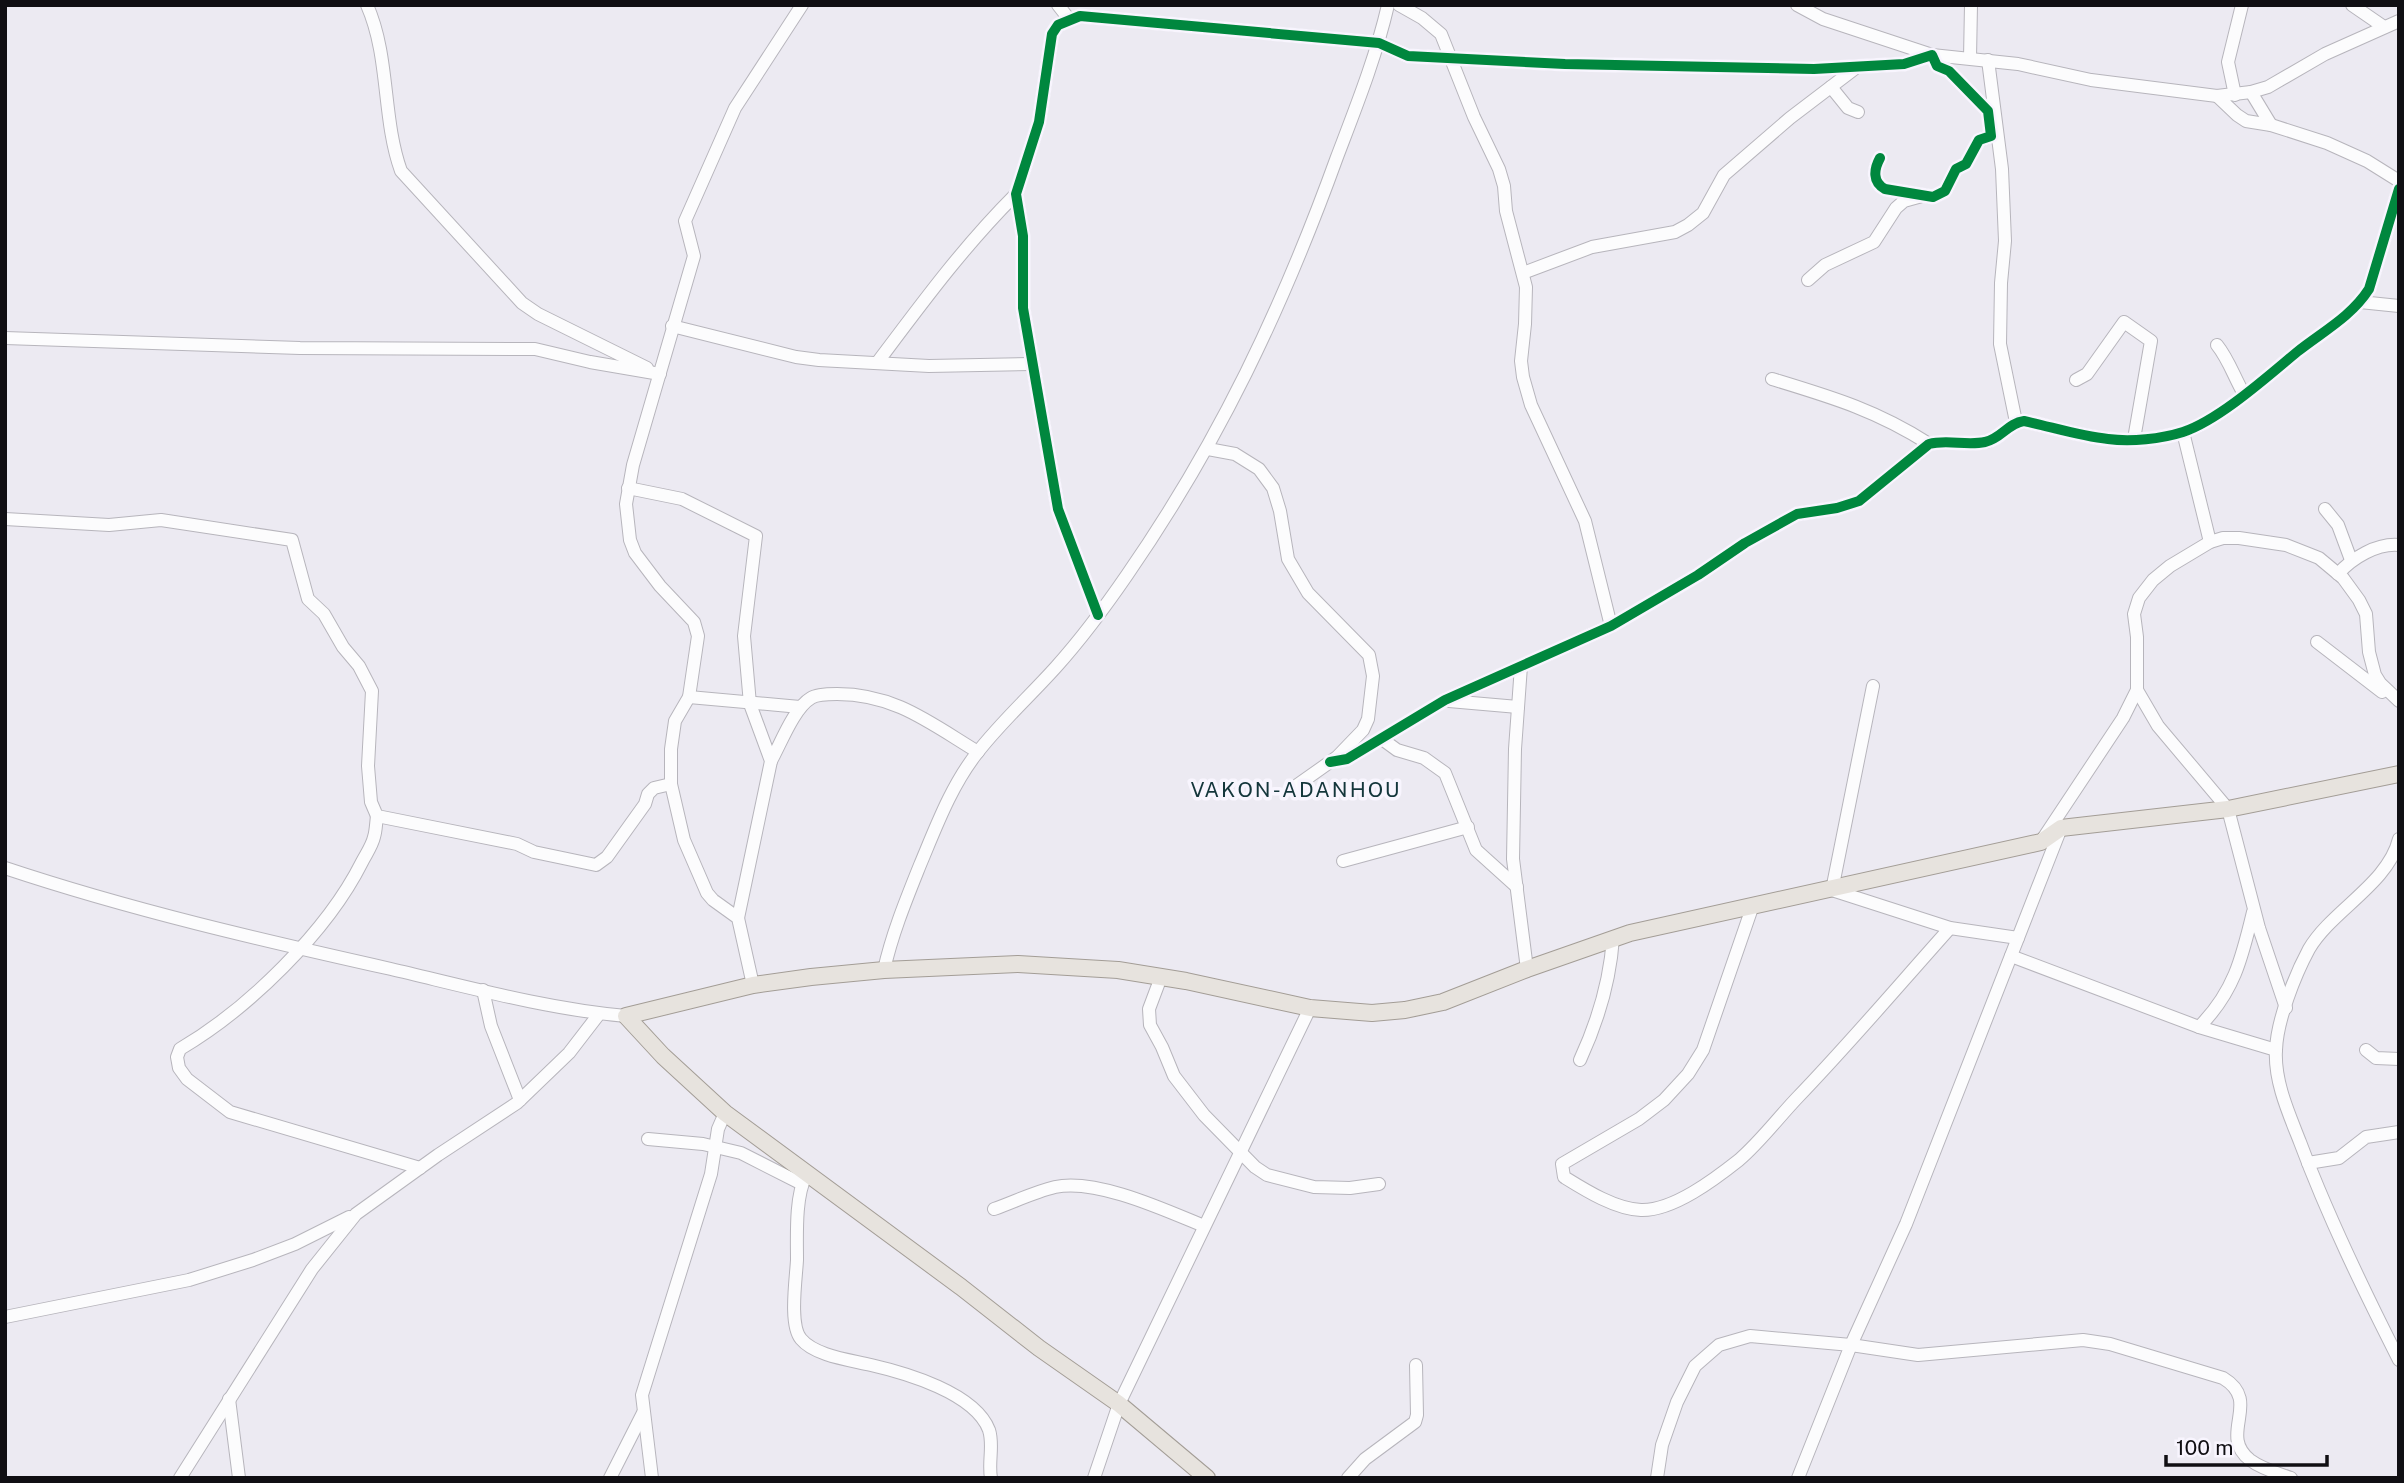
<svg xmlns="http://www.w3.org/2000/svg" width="2404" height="1483" viewBox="0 0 2404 1483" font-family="'Public Sans',sans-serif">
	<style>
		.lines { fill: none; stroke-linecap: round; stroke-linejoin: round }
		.minor-casing { stroke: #b7b5bc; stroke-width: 14 }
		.major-casing { stroke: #a39d96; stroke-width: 18 }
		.minor { stroke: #fcfcfd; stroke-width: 12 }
		.major { stroke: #e7e3de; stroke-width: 16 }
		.cycleway-casing { stroke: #f8f5fe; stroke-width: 15 }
		.cycleway { stroke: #00873e; stroke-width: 10 }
		.labels { text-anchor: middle; stroke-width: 7; stroke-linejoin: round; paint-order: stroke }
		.quarter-label { font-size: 21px; letter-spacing: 2px; fill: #14363b; stroke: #f8f5fe }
	</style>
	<rect width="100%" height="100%" fill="#eceaf2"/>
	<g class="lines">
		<g class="minor-casing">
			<g id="minor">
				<path d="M367,5c23,52 15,113 34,166l121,132 16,11 109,54"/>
				<polyline points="1058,5 1069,19"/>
				<polyline points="1399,5 1422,18 1441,34 1474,117 1499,169 1504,186 1506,211 1526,287 1525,324 1521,361 1523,377 1531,405 1585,521 1611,626"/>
				<polyline points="1797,5 1823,19 1932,55 2018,64 2091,80 2217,96 2251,92 2268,87 2325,54 2399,21"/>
				<polyline points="2352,5 2384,27"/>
				<polyline points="1970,58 1971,5"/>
				<polyline points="1988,60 2002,169 2005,241 2001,283 2000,344 2016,422"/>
				<polyline points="1831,87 1848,108 1858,112"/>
				<polyline points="2251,92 2271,125"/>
				<polyline points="2235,95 2228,62 2242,5"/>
				<polyline points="2217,96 2237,115 2246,121 2271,125 2327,143 2367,161 2399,181"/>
				<polyline points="1523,273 1592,247 1675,232 1688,225 1703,213 1724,175 1790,118 1857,67"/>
				<polyline points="1808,280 1825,265 1874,242 1896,208 1904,201 1922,196"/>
				<polyline points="2360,302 2399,306"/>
				<polyline points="672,326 796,357 819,360 929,366 1032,364"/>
				<polyline points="5,338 300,348 535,349 590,362 660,374"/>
				<path d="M2217,345c12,15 17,32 27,49"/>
				<path d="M877,363c45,-60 86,-116 139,-169"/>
				<path d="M1772,379c59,18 104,31 157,65"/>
				<polyline points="2076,380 2087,374 2124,322 2151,341 2134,439"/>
				<polyline points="2183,432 2210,542"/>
				<polyline points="1208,449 1235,454 1259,469 1273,488 1280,511 1288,559 1308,593 1369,655 1373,676 1368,719 1363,730 1337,757 1296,786"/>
				<polyline points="628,488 682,499 756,536 744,636 750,704 771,761 738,918"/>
				<polyline points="2325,509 2338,525 2351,560"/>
				<polyline points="5,519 109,525 161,520 292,540 308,599 324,614 343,647 359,666 372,691 368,766 371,802 377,816 517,844 534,852 596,865 607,857 645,804 648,794 654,788 671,784"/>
				<path d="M2338,574c14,-16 39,-31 61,-29"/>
				<path d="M1098,615l-40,-106 -35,-201v-72l-7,-42 23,-72 13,-88 6,-9 22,-9 299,27 29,13 157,8 249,5 90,-5 28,-9 5,11 12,5 39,40 3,25 -12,4 -13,24 -10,5 -11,22 -12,6 -48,-8c-13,-7 -11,-20 -5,-31"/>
				<polyline points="2317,642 2382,692"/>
				<polyline points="1521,666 1515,749 1513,859 1527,969"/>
				<polyline points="1873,686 1832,890 1950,928 2018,938"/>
				<polyline points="2137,690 2158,726 2228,809 2259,928 2286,1008"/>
				<polyline points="689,697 800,707"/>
				<polyline points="1449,701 1518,707"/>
				<polyline points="1382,739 1397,750 1424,758 1445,773 1476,850 1517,887"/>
				<path d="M771,761c10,-18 23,-53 40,-63 6,-4 18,-4 26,-4 58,0 93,29 141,58"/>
				<path d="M1330,762l17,-3 98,-59 166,-74 87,-51 47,-32 52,-29 40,-6 22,-7 70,-57c18,-5 37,2 56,-2 16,-3 23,-19 39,-21 28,6 56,15 84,18 23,3 53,0 75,-7 36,-12 84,-55 114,-80 25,-20 54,-35 72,-63l30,-100"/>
				<path d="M377,816c-1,7 -1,15 -3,21 -2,9 -8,17 -12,25 -35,70 -114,147 -182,187l-3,8 2,11 8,11 43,33 190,56"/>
				<polyline points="2044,837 2123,718 2137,690 2137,637 2134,614 2139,598 2153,580 2170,566 2210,542 2223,538 2239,538 2286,545 2319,558 2343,578 2359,600 2366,614 2369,652 2375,675 2380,683 2399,701"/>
				<path d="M2399,839c-11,45 -67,71 -90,110 -14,26 -32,71 -33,101 -2,31 13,64 24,92 28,75 63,147 99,218"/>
				<polyline points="1343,861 1468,827"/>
				<path d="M5,868c126,42 256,72 386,101 77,18 156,40 235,47"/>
				<path d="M1753,905l-50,145 -15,24 -24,26 -25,19 -77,45 2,13c21,13 51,32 77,33 32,1 74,-31 98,-50 21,-18 39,-42 58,-62 53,-55 102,-113 153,-170"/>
				<polyline points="2011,956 2199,1027 2276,1050"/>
				<path d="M884,970c8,-36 22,-70 36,-105 16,-38 31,-79 57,-112 24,-31 53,-57 79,-86 26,-29 49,-60 71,-92 92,-133 155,-266 210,-418 19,-50 39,-100 51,-152"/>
				<polyline points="1161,977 1149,1009 1150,1025 1162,1047 1174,1076 1204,1115 1255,1167 1267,1175 1314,1187 1350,1188 1379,1184"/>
				<polyline points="753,985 738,918 713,900 707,893 684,840 671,784 671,749 675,721 689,697 698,636 694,622 660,586 635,553 630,540 626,504 633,465 694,256 685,221 735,108 802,5"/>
				<polyline points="483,990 491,1026 520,1100"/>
				<path d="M2199,1027c35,-35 43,-69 54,-115"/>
				<polyline points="2366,1050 2376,1058 2399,1059"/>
				<path d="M1580,1060c18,-39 30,-78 33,-122"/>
				<polyline points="648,1139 703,1144 741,1153 802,1184"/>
				<polyline points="2308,1163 2339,1158 2366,1137 2399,1132"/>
				<path d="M806,1176c-11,20 -9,60 -9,84 -1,19 -8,65 4,79 14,17 50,21 70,26 35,8 104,28 118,65 5,15 -1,32 2,48"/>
				<path d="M994,1209c20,-7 40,-17 61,-22 41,-9 110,23 149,39"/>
				<polyline points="5,1317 189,1280 253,1260 295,1244 349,1217"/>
				<polyline points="229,1399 239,1478"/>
				<polyline points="180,1478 312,1269 356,1214 438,1155 517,1103 569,1053 599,1014"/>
				<polyline points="610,1478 643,1413"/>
				<polyline points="652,1478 642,1395 711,1174 718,1129 725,1113"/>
				<polyline points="1094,1478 1119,1404 1310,1008"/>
				<polyline points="1348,1478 1365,1459 1415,1422 1417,1415 1416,1365"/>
				<path d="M1657,1478l5,-33 15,-43 18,-36 24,-21 31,-9 101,9 67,10 165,-15 27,4 113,34c40,24 -6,56 27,82 12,9 27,13 41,18"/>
				<polyline points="1798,1478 1851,1345 1906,1224 2061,828"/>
			</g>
		</g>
		<g class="major-casing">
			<polyline id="major" points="1207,1478 1119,1404 1039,1348 961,1287 725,1113 663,1056 626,1016 753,985 811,977 884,970 1018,964 1118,970 1186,981 1310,1008 1372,1013 1405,1010 1443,1002 1527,969 1630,933 2041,842 2061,828 2228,809 2399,774"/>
		</g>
		<use href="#minor" class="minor"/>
		<use href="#major" class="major"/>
		<g class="cycleway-casing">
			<g id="cycleway">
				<path d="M1098,615l-40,-106 -35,-201v-72l-7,-42 23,-72 13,-88 6,-9 22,-9 299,27 29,13 157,8 249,5 90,-5 28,-9 5,11 12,5 39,40 3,25 -12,4 -13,24 -10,5 -11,22 -12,6 -48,-8c-13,-7 -11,-20 -5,-31"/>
				<path d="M1330,762l17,-3 98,-59 166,-74 87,-51 47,-32 52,-29 40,-6 22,-7 70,-57c18,-5 37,2 56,-2 16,-3 23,-19 39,-21 28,6 56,15 84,18 23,3 53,0 75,-7 36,-12 84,-55 114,-80 25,-20 54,-35 72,-63l30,-100"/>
			</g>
		</g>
		<use href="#cycleway" class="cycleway"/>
	</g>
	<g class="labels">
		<g class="quarter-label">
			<text x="1296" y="797">VAKON-ADANHOU</text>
		</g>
	</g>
	<rect width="2404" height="1483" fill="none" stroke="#100f13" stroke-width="14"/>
	<path d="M2166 1455v10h161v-10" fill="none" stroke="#100f13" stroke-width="3.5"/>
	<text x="2176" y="1455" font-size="21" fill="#100f13" stroke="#f8f5fe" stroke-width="5" paint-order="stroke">100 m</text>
</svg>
